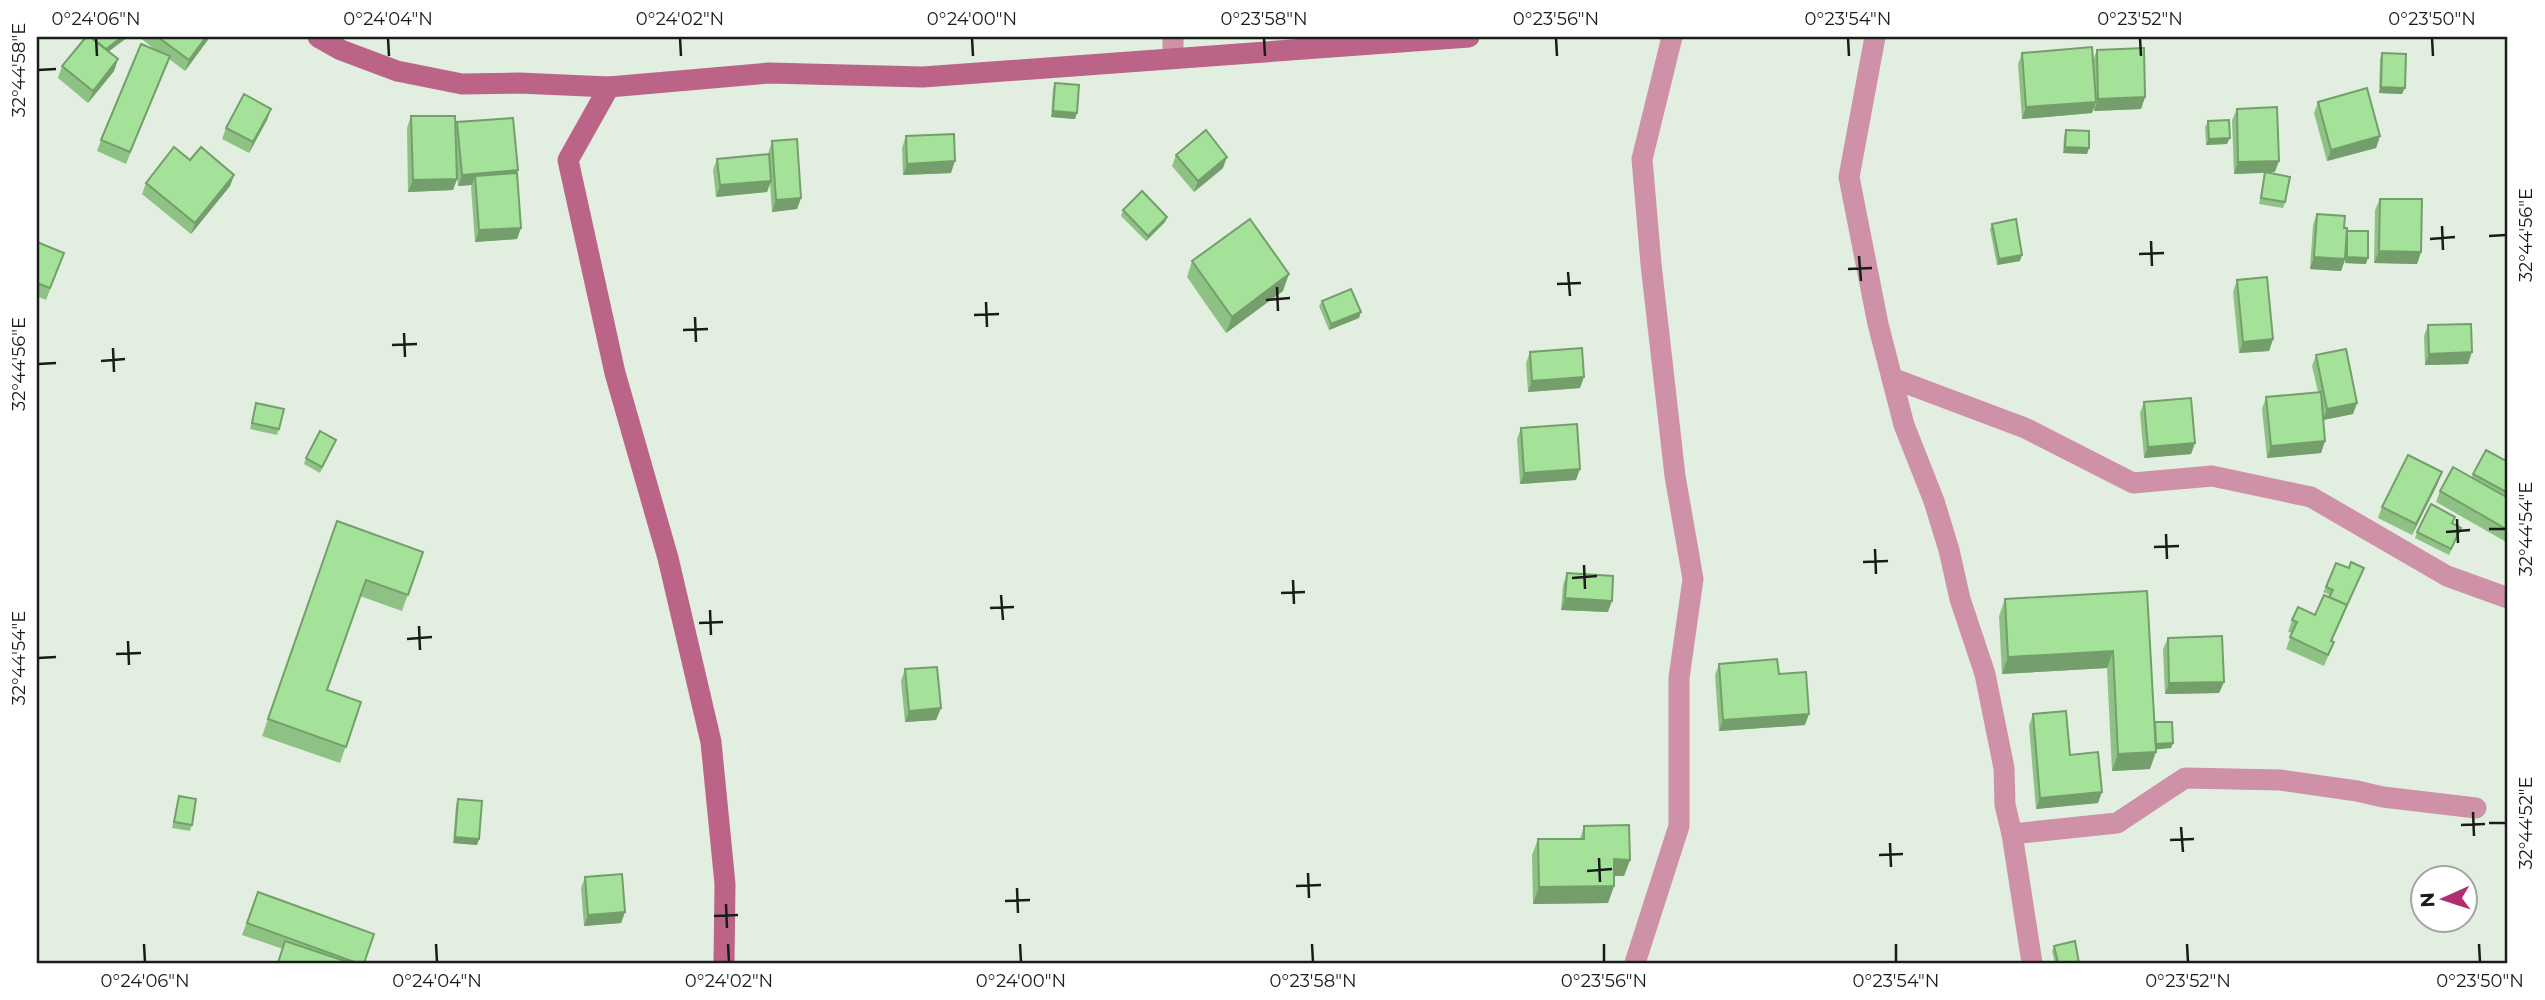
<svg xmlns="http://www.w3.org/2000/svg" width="2545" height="1000" viewBox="0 0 2545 1000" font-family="Montserrat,sans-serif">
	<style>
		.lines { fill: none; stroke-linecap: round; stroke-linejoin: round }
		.street { stroke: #cf91a8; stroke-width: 21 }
		.secondary { stroke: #bc6488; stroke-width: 21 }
		.wall { fill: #8ec284 }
		.shaded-wall { fill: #749e6b }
		.building { fill: #a5e299; stroke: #749e6b; stroke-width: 2 }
		.ticks { fill: none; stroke: #191d18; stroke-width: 2.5 }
		.neatline { fill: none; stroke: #191d18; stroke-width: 2.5 }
		.ticks-label { font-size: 18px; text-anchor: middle; fill: #191d18 }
	</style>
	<rect width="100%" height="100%" fill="#e2eee0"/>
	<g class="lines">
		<g class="street">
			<polyline points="1875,37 1849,177 1878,324 1904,425 1934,501 1949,550 1960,599 1985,674 2004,768 2005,805 2012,834 2117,823 2185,778 2280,780 2357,791 2383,797 2476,808"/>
			<polyline points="1173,57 1173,37"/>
			<polyline points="1892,378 2025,428 2133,483 2212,476 2311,497 2447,576 2508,598"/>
			<polyline points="2012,834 2032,963"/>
			<polyline points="1635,963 1679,826 1679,678 1693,579 1675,476 1651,264 1642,159 1672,37"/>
		</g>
		<g class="secondary">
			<polyline points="318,37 341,50 397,71 462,84 519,83 609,87 769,73 923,77 1469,37"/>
			<polyline points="609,87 568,160 615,373 668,558 711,742 725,884 724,963"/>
		</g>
	</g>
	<g class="wall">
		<polygon points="85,37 128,37 108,51 118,59 114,71 88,103 58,78 62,66"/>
		<polygon points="139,37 210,37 185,71 169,59 126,164 97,151 101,140 157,51"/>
		<polygon points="2097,50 2145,97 2141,109 2094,111 2094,108 2092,113 2022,119 2018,64 2022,53 2093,60"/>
		<polygon points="2382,53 2402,94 2379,93 2380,59"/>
		<polygon points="1055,83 1075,119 1051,117 1053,89"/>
		<polygon points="2318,102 2380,136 2376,148 2327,161 2314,113"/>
		<polygon points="271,109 267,120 249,153 222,139 226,128"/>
		<polygon points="2237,109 2275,172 2267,172 2285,202 2283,208 2259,204 2265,173 2234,174 2232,120"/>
		<polygon points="411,116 456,127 457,122 517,173 521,228 517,239 475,242 471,187 472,185 458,186 456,168 457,179 453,190 408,192 407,128"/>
		<polygon points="2208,121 2227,144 2206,145 2205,127"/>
		<polygon points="2066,130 2089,148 2087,154 2063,153 2064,136"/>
		<polygon points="906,136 951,173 903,175 902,148"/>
		<polygon points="772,141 801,198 797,209 772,212 770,184 767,192 716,197 713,170 717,159 768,154"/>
		<polygon points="1176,155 1223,168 1194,192 1172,166"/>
		<polygon points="234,175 230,186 191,234 142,194 146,183"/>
		<polygon points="2380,199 2421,252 2417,264 2374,263 2375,210"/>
		<polygon points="1123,210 1167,217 1165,222 1146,241 1121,216"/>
		<polygon points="2317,214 2344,228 2347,231 2366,264 2345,263 2345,260 2341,271 2310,269 2313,225"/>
		<polygon points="1992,224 2020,261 1997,265 1990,229"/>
		<polygon points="37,242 64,253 46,300 37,296"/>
		<polygon points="1192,261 1283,291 1226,333 1187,277"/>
		<polygon points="2237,280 2273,339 2269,351 2239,353 2233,292"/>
		<polygon points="1322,301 1359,318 1329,330 1319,306"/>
		<polygon points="2428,325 2468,364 2425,365 2424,336"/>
		<polygon points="1530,352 1580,388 1528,392 1526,363"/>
		<polygon points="2316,355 2357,403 2353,414 2323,420 2325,441 2321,453 2267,458 2262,409 2266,397 2318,392 2312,366"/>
		<polygon points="2144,402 2195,443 2191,454 2144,458 2140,413"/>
		<polygon points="256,403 279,429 277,435 250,429"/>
		<polygon points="1521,428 1576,480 1520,484 1517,439"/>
		<polygon points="336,440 320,473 304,464 306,458"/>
		<polygon points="2508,462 2508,543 2436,502 2440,491 2472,477 2473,474"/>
		<polygon points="2438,483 2412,535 2378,518 2382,507"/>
		<polygon points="337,521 423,552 402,611 360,596 327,690 361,702 340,763 262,736"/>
		<polygon points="2452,524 2461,528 2449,555 2415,538 2417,532"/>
		<polygon points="1567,573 1608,612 1561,610 1563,585"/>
		<polygon points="2362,573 2332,641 2334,642 2324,666 2286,649 2292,633 2288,632 2292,620 2315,615 2330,595 2323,592 2326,587"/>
		<polygon points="2147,591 2155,722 2173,743 2171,748 2156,749 2150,769 2112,771 2107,668 2002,674 1999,616 2005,599"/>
		<polygon points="2168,638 2224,682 2219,693 2165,694 2163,649"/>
		<polygon points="1719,664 1805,725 1719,731 1715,675"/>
		<polygon points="905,669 941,708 936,720 905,722 901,681"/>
		<polygon points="2033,714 2070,755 2098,803 2036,809 2029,726"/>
		<polygon points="179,796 192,825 190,831 172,828"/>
		<polygon points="458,799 479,839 477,845 453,843 456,805"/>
		<polygon points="1584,826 1630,860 1624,876 1614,876 1614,886 1608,903 1533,904 1532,855 1538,839 1580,839"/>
		<polygon points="585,877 625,912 621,923 584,926 581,888"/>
		<polygon points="258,892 364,963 278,963 283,949 242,935"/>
		<polygon points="2054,946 2079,963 2055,963 2052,951"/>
	</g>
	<g class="shaded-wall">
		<polygon points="122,37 128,37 100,58 102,52"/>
		<polygon points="206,37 210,37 185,71 189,60"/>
		<polygon points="118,59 114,71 88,103 93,91"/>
		<polygon points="2381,87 2405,88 2402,94 2379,93"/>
		<polygon points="2145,97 2141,109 2094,111 2098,99"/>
		<polygon points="2096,102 2092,113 2022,119 2026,107"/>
		<polygon points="271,109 267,120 249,153 253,142"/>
		<polygon points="1053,111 1077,113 1075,119 1051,117"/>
		<polygon points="2380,136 2376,148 2327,161 2331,150"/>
		<polygon points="2230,138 2227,144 2206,145 2209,139"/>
		<polygon points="2065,147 2089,148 2087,154 2063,153"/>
		<polygon points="1227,157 1223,168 1194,192 1198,181"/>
		<polygon points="955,161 951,173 903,175 907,164"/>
		<polygon points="2279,161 2275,172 2234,174 2238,162"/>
		<polygon points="518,170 514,181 475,176 472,185 458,186 462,175"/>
		<polygon points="234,175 230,186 191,234 195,223"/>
		<polygon points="457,179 453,190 408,192 413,180"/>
		<polygon points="771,181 767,192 716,197 720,185"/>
		<polygon points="801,198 797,209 772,212 776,200"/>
		<polygon points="1167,217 1165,222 1146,241 1148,236"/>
		<polygon points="521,228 517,239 475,242 479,230"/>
		<polygon points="2379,251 2421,252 2417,264 2374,263"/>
		<polygon points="2022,255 2020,261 1997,265 1999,259"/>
		<polygon points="2314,257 2345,259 2341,271 2310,269"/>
		<polygon points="2347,257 2368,258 2366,264 2345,263"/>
		<polygon points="1289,274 1283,291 1226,333 1232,317"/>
		<polygon points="1361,312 1359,318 1329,330 1331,324"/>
		<polygon points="2273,339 2269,351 2239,353 2243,342"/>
		<polygon points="2472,352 2468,364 2425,365 2429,354"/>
		<polygon points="1584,377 1580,388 1528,392 1532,381"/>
		<polygon points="2357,403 2353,414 2323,420 2327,409"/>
		<polygon points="2325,441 2321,453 2267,458 2271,446"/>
		<polygon points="2195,443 2191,454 2144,458 2148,447"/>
		<polygon points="1580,469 1576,480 1520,484 1524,473"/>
		<polygon points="2442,472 2438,483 2412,535 2416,524"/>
		<polygon points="1565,598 1612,601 1608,612 1561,610"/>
		<polygon points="2113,651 2107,668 2002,674 2008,657"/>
		<polygon points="2224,682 2219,693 2165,694 2169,683"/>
		<polygon points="941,708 936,720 905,722 909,711"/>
		<polygon points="1809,714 1805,725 1719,731 1723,720"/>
		<polygon points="2173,743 2171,748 2150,750 2152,744"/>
		<polygon points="2156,752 2150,769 2112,771 2118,754"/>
		<polygon points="2102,792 2098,803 2036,809 2040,798"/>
		<polygon points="455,837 479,839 477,845 453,843"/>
		<polygon points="1614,859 1630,860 1624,876 1608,876"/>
		<polygon points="1614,886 1608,903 1533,904 1539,887"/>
		<polygon points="625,912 621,923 584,926 588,915"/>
	</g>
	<g class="building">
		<polygon points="86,37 90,37 118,59 93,91 62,66"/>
		<polygon points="91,37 122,37 106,49"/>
		<polygon points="158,37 206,37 189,60"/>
		<polygon points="141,44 170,56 130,152 101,140"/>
		<polygon points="2092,47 2096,102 2026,107 2022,53"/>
		<polygon points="2144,48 2145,97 2098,99 2097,50"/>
		<polygon points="2382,53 2406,54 2405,88 2381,87"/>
		<polygon points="1055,83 1079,85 1077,113 1053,111"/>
		<polygon points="2367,88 2380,136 2331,150 2318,102"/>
		<polygon points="244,94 271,109 253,142 226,128"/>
		<polygon points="2277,107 2279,161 2238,162 2237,109"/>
		<polygon points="411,116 455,116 457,179 413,180"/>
		<polygon points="513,118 518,170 462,175 457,122"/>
		<polygon points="2229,120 2230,138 2209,139 2208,121"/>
		<polygon points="1206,130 1227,157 1198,181 1176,155"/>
		<polygon points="2066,130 2089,131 2089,148 2065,147"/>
		<polygon points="954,134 955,161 907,164 906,136"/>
		<polygon points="797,139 801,198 776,200 772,141"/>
		<polygon points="174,147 190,160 201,147 234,175 195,223 146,183"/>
		<polygon points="769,154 771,181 720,185 717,159"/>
		<polygon points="2265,172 2290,177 2285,202 2261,198"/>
		<polygon points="517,173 521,228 479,230 475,176"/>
		<polygon points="1142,191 1167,217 1148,236 1123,210"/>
		<polygon points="2380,199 2422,199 2421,252 2379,251"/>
		<polygon points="2317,214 2345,216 2344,228 2347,228 2345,259 2314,257"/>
		<polygon points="1250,219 1289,274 1232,317 1192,261"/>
		<polygon points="2016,219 2022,255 1999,259 1992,224"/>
		<polygon points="2347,231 2368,231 2368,258 2347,257"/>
		<polygon points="37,242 64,253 50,288 37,283"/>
		<polygon points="2267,277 2273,339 2243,342 2237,280"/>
		<polygon points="1351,289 1361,312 1331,324 1322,301"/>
		<polygon points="2471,324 2472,352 2429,354 2428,325"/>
		<polygon points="1582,348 1584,377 1532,381 1530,352"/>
		<polygon points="2346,349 2357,403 2327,409 2316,355"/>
		<polygon points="2321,392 2325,441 2271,446 2266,397"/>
		<polygon points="2191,398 2195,443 2148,447 2144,402"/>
		<polygon points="256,403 284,409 279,429 252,423"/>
		<polygon points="1577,424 1580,469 1524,473 1521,428"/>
		<polygon points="320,431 336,440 322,467 306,458"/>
		<polygon points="2486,450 2508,462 2508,493 2473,474"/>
		<polygon points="2408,455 2442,472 2416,524 2382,507"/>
		<polygon points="2453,467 2508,498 2508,530 2440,491"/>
		<polygon points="2431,504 2455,517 2452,523 2461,528 2451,549 2417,532"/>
		<polygon points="337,521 423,552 408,595 366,580 327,690 361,702 346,747 268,719"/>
		<polygon points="2351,562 2364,568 2347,605 2329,597 2333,590 2326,587 2336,563 2349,568"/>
		<polygon points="1567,573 1613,576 1612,601 1565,598"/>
		<polygon points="2147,591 2156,752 2118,754 2113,651 2008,657 2005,599"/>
		<polygon points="2324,595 2347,605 2331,641 2334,642 2328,655 2290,637 2297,622 2292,620 2298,607 2315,615"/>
		<polygon points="2222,636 2224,682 2169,683 2168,638"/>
		<polygon points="1777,659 1779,674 1806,672 1809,714 1723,720 1719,664"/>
		<polygon points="937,667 941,708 909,711 905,669"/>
		<polygon points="2066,711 2070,755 2098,752 2102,792 2040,798 2033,714"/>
		<polygon points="2155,722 2172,722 2173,743 2156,744"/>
		<polygon points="179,796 196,799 192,825 174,822"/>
		<polygon points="458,799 482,801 479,839 455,837"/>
		<polygon points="1629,825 1630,860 1614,859 1614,886 1539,887 1538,839 1584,839 1584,826"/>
		<polygon points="622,874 625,912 588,915 585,877"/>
		<polygon points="258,892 374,934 364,963 357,963 247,923"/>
		<polygon points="285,941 351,963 278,963"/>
		<polygon points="2075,941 2079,963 2058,963 2054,946"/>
	</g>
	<path class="ticks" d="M96,38l1,18M388,38l1,18M680,38l1,18M972,38l1,18M1264,38l1,18M1556,38l1,18M1848,38l1,18M2140,38l1,18M2432,38l1,18M38,70l18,-1M2442,226l1,24M2489,236l17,-1M2430,239l25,-2M2151,241l1,25M2139,254l25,-1M1859,256l2,25M1848,269l24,-1M1568,272l2,24M1557,284l24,-1M1277,287l1,24M1266,300l24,-2M986,302l1,25M974,315l25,-1M695,317l1,25M683,330l25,-1M404,333l1,24M392,345l25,-1M113,348l1,24M101,361l24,-2M38,364l18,-1M2457,519l1,24M2489,529h17M2446,532l24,-2M2166,534l1,25M2154,547l25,-1M1875,549l1,25M1863,562l25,-1M1584,565l1,24M1572,578l25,-2M1293,580l1,24M1281,593l24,-1M1001,595l2,25M990,608l24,-1M710,610l1,25M699,623l24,-1M419,626l1,24M407,639l25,-2M128,641l1,24M116,654l25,-1M38,658l18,-1M2473,812l1,24M2489,823h17M2461,825l24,-1M2181,827l2,25M2170,840l24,-1M1890,843l1,24M1879,855l24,-1M1599,858l1,24M1587,871l25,-2M1308,873l1,25M1296,886l25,-1M1017,888l1,25M1005,901l25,-1M726,904l1,24M714,916l24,-1M144,944l1,18M436,944l1,18M728,944l1,18M1020,944l1,18M1312,944l1,18M1604,944v18M1896,944v18M2187,944l1,18M2479,944l1,18"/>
	<rect width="2545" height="1000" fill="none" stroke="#ffffff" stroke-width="77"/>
	<g transform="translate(2444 899) rotate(267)"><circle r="33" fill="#ffffff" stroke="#a3a5a3" stroke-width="2"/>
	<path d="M0-5L12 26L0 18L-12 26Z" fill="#b32c6f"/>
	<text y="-10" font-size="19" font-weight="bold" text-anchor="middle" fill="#191d18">N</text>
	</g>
	<rect x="38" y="38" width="2468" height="924" class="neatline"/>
	<g class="ticks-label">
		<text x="96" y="25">0°24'06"N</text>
		<text x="388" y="25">0°24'04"N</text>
		<text x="680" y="25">0°24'02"N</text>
		<text x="972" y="25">0°24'00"N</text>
		<text x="1264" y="25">0°23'58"N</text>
		<text x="1556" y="25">0°23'56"N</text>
		<text x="1848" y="25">0°23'54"N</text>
		<text x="2140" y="25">0°23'52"N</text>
		<text x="2432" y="25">0°23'50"N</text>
		<text transform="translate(19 70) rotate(-90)" y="6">32°44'58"E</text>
		<text transform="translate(2526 235) rotate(-90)" y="6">32°44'56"E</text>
		<text transform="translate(19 364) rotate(-90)" y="6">32°44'56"E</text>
		<text transform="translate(2526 529) rotate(-90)" y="6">32°44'54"E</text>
		<text transform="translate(19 658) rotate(-90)" y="6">32°44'54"E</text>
		<text transform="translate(2526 823) rotate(-90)" y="6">32°44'52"E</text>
		<text x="145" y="987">0°24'06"N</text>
		<text x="437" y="987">0°24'04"N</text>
		<text x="729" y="987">0°24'02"N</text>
		<text x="1021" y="987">0°24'00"N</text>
		<text x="1313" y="987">0°23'58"N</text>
		<text x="1604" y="987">0°23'56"N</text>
		<text x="1896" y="987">0°23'54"N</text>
		<text x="2188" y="987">0°23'52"N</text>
		<text x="2480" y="987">0°23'50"N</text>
	</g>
</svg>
